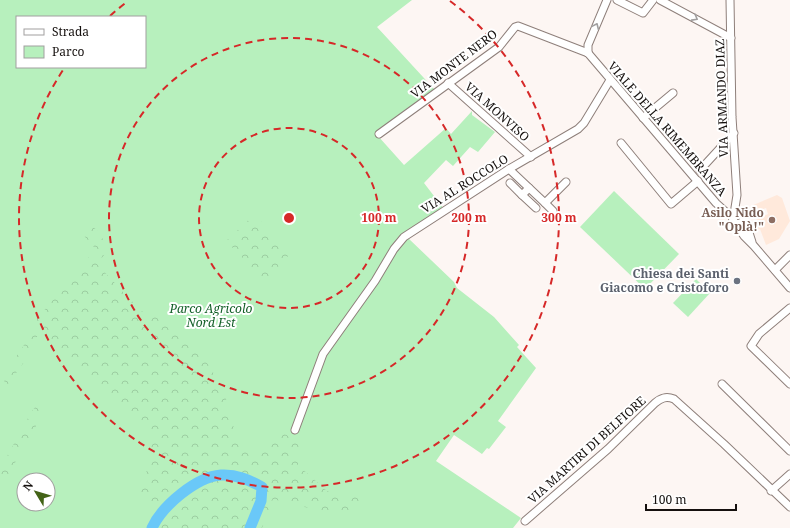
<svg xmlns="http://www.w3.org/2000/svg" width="790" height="528" viewBox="0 0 790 528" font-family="'Noto Serif',serif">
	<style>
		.education { fill: #ffe9db }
		.green { fill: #b7f0bd; fill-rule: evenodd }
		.forest { fill: url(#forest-crowns) }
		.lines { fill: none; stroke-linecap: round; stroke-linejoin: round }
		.river { stroke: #6ac8f8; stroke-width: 11 }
		.minor-casing { stroke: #8e7f7a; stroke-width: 9 }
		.minor { stroke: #fff; stroke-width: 7 }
		.oneway { stroke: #a19f9f }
		.ring { fill: none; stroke: #d62828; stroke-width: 2; stroke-dasharray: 7 5 }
		.education-dot { fill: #8d6e63; stroke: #fff; stroke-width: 1.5 }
		.worship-dot { fill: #6b7280; stroke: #fff; stroke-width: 1.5 }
		.labels { text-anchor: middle; stroke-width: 4; stroke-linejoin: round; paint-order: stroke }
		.street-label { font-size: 12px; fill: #15100e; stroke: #fff }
		.education-label { font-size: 12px; font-weight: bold; fill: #785e54; stroke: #fff; text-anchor: end }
		.worship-label { font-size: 12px; font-weight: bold; fill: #5b616d; stroke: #fff; text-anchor: end }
		.park-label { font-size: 12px; font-style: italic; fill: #136028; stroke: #fff }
		.centre { fill: #d62828; stroke: #fff; stroke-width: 2 }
		.ring-label { font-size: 12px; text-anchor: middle; font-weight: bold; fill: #d62828; stroke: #fff; stroke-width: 4; stroke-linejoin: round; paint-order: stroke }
	</style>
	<defs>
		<pattern id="forest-crowns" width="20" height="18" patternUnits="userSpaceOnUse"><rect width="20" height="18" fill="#b7f0bd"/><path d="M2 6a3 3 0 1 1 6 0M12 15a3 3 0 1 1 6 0" fill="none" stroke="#9ccda1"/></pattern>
	</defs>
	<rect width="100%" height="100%" fill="#fdf6f3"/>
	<polygon class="education" points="777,195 782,198 790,221 779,239 766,245 760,229 758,230 754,221 768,214 766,208 753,213 751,206"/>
	<g class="green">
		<path d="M0,0h412l-35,27 58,63 -57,46 26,29 42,-37 5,6 21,-23v4l23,17 -17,20 -8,-5 -17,19 -7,-6 -22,23 20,26 -36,29 46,44 3,6 37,29 25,28 -2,2 19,21 -38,53 8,6 -17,22 -2,-1 -5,6 -28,-19 -18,26 85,57 -8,10h-513zM17,17h128v50h-128zM24,480h24v24h-24z"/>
		<polygon points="614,191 679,254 645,289 580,227"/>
		<polygon points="696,279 710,293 688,317 673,303"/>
	</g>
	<g class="forest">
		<polygon points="255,214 289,255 265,281 226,241"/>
		<path d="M88,223c11,7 20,19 16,32l-7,9 44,47 21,7 38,34 23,36 15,55 19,8 26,-18 16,9 -1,23 29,26 33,7 1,10c-24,9 -63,-2 -88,-9l-11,29h-102c0,-17 -11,-25 -23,-36l12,-26 1,-35 -62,-58 -36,-26 -13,-16 -7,20 -26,36 -2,-7 12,-23 10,-15 6,-17 60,-72 2,-6 -9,-10 -3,-8z"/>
		<polygon points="40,401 47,407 0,489 0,469 32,411"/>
	</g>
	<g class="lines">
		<path class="river" d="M152,528c10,-22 44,-51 69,-53 15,-1 28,5 41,12l-1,14 -11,27"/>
		<g class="minor-casing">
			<g id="minor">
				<polyline points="617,0 643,13 653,0"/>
				<polyline points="660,0 731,38"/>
				<polyline points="730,0 732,117 737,195 734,214"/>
				<polyline points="588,53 716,203 727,213 734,214"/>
				<polyline points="588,53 588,45 607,0"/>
				<polyline points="448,83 531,157"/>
				<polyline points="643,118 673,93"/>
				<polyline points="379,134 499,47 515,27 518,26 588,53"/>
				<polyline points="621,143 671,204 698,181"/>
				<polyline points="509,169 545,203 566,182"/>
				<polyline points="700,170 734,133"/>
				<polyline points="510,183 522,195 529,188"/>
				<polyline points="522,195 536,208"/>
				<polyline points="545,203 553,211"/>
				<circle cx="738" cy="218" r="5.5"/>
				<polyline points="744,217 752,242"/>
				<polyline points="733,220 744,236 754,246 790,288"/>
				<polyline points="775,270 790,255"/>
				<polyline points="790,308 759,334 751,346 790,384"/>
				<polyline points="722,384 790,451"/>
				<polyline points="295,430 323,354 375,281 394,249 404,237 509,169 578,129 584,123 610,80"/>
				<polyline points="771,491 790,474"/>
				<path d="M525,521l83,-72 47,-46c6,-5 11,-7 19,-4l50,45 66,63"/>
			</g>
		</g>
		<use href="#minor" class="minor"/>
	</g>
	<defs><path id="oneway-chevron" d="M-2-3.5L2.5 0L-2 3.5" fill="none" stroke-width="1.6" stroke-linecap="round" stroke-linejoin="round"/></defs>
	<g class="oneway">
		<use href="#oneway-chevron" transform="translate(695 18) rotate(29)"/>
		<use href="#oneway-chevron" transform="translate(596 26) rotate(-66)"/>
	</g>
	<g class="ring">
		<circle cx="289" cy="218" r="90"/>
		<circle cx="289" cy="218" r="180"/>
		<path d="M110 16A270 270 0 0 1 128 1M450 1A270 270 0 1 1 65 67"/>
	</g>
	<circle class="education-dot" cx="772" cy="220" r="4"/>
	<circle class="worship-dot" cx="737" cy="281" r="4"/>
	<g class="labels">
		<g class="street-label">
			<text transform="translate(454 64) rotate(-37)" y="4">VIA MONTE NERO</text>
			<text transform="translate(722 98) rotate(-92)" y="4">VIA ARMANDO DIAZ</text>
			<text transform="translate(497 112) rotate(42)" y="4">VIA MONVISO</text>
			<text transform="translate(667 129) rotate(49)" y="4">VIALE DELLA RIMEMBRANZA</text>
			<text transform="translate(465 184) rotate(-32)" y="4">VIA AL ROCCOLO</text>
			<text transform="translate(587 450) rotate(-42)" y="4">VIA MARTIRI DI BELFIORE</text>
		</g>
		<g class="education-label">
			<text x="764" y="217">Asilo Nido<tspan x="764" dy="14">"Oplà!"</tspan></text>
		</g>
		<g class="worship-label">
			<text x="729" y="278">Chiesa dei Santi<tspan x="729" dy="14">Giacomo e Cristoforo</tspan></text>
		</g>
		<g class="park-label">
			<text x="211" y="313">Parco Agricolo<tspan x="211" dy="14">Nord Est</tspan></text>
		</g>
	</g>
	<circle cx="289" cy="218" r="6" class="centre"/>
	<g class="ring-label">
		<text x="379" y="222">100 m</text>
		<text x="469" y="222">200 m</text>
		<text x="559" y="222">300 m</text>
	</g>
	<rect x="16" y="16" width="130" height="52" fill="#ffffff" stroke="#a19f9f"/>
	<rect x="24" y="29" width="20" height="6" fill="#ffffff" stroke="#a19f9f"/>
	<text x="52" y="36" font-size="12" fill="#15100e">Strada</text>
	<rect x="24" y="46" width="20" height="12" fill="#b7f0bd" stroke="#a19f9f"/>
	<text x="52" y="56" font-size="12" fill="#15100e">Parco</text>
	<g transform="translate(36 492) rotate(308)"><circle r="19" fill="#ffffff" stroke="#a19f9f"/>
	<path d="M0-3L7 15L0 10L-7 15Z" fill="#436317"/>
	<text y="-6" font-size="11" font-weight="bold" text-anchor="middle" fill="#15100e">N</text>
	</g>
	<path d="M646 504v6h90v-6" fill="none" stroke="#15100e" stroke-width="2"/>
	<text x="652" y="504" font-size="12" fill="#15100e" stroke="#ffffff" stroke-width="3" paint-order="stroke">100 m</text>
</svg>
